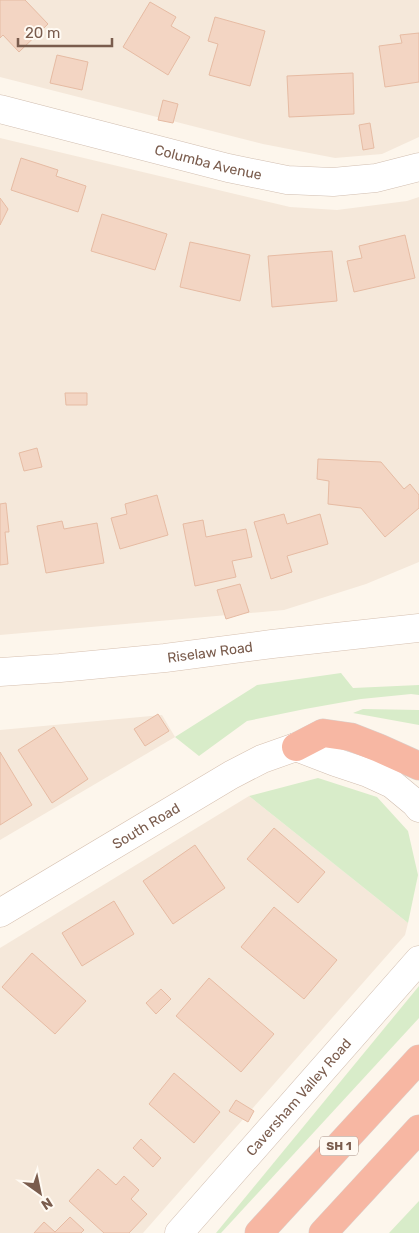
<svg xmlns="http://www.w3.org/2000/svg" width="419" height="1233" viewBox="0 0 419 1233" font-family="Rubik,sans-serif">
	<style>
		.residential { fill: #f5e8da }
		.green { fill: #d8ecc9 }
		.building { fill: #f3d5c3; stroke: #e6bba3 }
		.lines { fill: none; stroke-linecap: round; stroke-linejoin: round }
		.street-casing { stroke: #d1beb0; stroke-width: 29 }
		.secondary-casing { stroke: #d6c0b0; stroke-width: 29 }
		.highway-casing { stroke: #dad1cd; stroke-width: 29 }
		.street { stroke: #fff; stroke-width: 28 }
		.secondary { stroke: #fff; stroke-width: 28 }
		.highway { stroke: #f7b7a3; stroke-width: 28 }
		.labels { text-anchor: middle; stroke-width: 4; stroke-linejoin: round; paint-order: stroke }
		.shield { fill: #fffaf3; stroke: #a28b7f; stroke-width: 1 }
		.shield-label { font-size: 12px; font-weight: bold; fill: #7a5c4d }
		.street-label { font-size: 14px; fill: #7a5c4d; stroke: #fffaf3 }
	</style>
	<rect width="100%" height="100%" fill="#fdf6ec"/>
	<g class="residential">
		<polygon points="0,0 419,0 419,137 382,154 335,158 263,144 0,77"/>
		<polygon points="0,138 290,207 337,210 407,201 419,197 419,562 366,584 284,610 0,635"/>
		<polygon points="162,715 175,737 0,840 0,730"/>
		<polygon points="249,796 408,923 405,935 143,1233 0,1233 0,948"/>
	</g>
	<g class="green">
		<polygon points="341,673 353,688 419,685 419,695 411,694 361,699 305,709 247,721 199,756 175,737 257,685"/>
		<polygon points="363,709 419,710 419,725 353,713"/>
		<polygon points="318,778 377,797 408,831 418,875 408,923 249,796"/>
		<polygon points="419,986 419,1018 221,1233 216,1233"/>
		<polygon points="419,1201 419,1233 389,1233"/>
	</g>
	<g class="building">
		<polygon points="0,0 25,0 48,24 19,52 3,35 0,38"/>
		<polygon points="150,2 176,17 171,26 190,37 168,75 123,47"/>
		<polygon points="215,17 265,31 250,86 209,75 218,44 208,41"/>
		<polygon points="419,33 419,82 385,87 379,46 402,43 400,35"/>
		<polygon points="57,55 88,62 82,90 50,83"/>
		<polygon points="353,73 354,114 289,117 287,76"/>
		<polygon points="163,100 178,104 173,123 158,120"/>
		<polygon points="370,123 374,148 363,150 359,125"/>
		<polygon points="21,158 58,170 56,176 86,186 78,212 11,190"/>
		<polygon points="0,198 8,209 0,225"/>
		<polygon points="102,214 167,234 155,270 91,251"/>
		<polygon points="405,235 415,278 354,292 347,261 362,258 359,246"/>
		<polygon points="190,242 250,255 240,301 180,287"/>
		<polygon points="332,251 337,301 272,307 268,256"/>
		<polygon points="65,393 87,393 87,405 66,405"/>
		<polygon points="37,448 42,467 24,471 19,453"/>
		<polygon points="318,459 381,462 404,489 410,484 419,495 419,508 385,537 361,508 328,504 329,481 317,479"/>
		<polygon points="157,495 168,535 120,549 111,518 127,514 125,504"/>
		<polygon points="6,503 9,532 5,532 8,564 0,565 0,504"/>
		<polygon points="284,514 287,524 320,514 328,544 287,556 292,572 271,579 254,522"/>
		<polygon points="203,520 206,537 246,529 252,557 232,561 236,577 195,586 183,524"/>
		<polygon points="62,521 64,529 97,523 104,563 46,573 37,526"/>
		<polygon points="240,584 249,612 226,619 217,590"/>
		<polygon points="158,714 169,731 145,746 134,729"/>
		<polygon points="54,727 88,779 52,803 18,750"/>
		<polygon points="0,752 32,805 0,825"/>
		<polygon points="274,828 325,872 298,903 247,859"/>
		<polygon points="195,845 225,888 173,924 143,881"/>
		<polygon points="114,901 134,934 82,966 62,933"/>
		<polygon points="274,907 337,960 304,999 241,947"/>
		<polygon points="32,953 86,1001 55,1034 2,987"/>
		<polygon points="209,978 274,1034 241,1072 176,1016"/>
		<polygon points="161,989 171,999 156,1014 146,1003"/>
		<polygon points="174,1073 220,1112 194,1143 149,1104"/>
		<polygon points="236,1100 254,1111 248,1122 229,1111"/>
		<polygon points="141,1139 161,1158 153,1167 133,1148"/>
		<polygon points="98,1169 116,1185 124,1176 139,1190 131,1199 147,1214 129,1233 104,1233 69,1201"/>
		<polygon points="70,1217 84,1230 81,1233 34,1233 44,1222 55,1232"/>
	</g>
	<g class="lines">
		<g class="street-casing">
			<g id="street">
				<path id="s1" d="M0,109l228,59 59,12 46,2 43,-4 43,-11"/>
				<polyline points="296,747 335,762 368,773 392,784 415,803 419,808"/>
				<path id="s2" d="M179,1233l240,-273"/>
			</g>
		</g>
		<g class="secondary-casing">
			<g id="secondary">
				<path id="s3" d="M0,672l60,-4 105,-10 107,-14 147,-16"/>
				<path id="s4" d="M0,913l231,-138 31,-16 34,-12"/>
			</g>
		</g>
		<g class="highway-casing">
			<g id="highway">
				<polyline points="296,747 323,733 351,737 379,748 419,766"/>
				<polyline points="259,1233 419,1059"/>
				<polyline points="323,1233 419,1129"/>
			</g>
		</g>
		<use href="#street" class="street"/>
		<use href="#secondary" class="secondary"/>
		<use href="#highway" class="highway"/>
	</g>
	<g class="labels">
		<rect class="shield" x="320" y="1136.5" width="38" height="19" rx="4"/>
		<g class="shield-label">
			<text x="339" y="1150">SH 1</text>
		</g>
		<g class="street-label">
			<text dy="5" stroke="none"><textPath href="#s1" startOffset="215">Columba Avenue</textPath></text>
			<text dy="5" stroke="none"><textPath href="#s3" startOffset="211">Riselaw Road</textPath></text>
			<text dy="5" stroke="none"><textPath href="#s4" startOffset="170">South Road</textPath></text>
			<text dy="5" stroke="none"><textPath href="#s2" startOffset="181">Caversham Valley Road</textPath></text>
		</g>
	</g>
	<g transform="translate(40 1193) rotate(147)" stroke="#fffaf3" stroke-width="4" paint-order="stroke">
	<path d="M0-4L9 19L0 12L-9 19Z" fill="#7a5c4d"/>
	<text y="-8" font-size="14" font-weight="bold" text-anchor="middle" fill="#7a5c4d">N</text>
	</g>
	<path d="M18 38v8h94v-8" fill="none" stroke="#7a5c4d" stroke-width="2.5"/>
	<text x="25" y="38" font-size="15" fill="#7a5c4d" stroke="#fffaf3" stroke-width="4" paint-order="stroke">20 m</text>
</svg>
